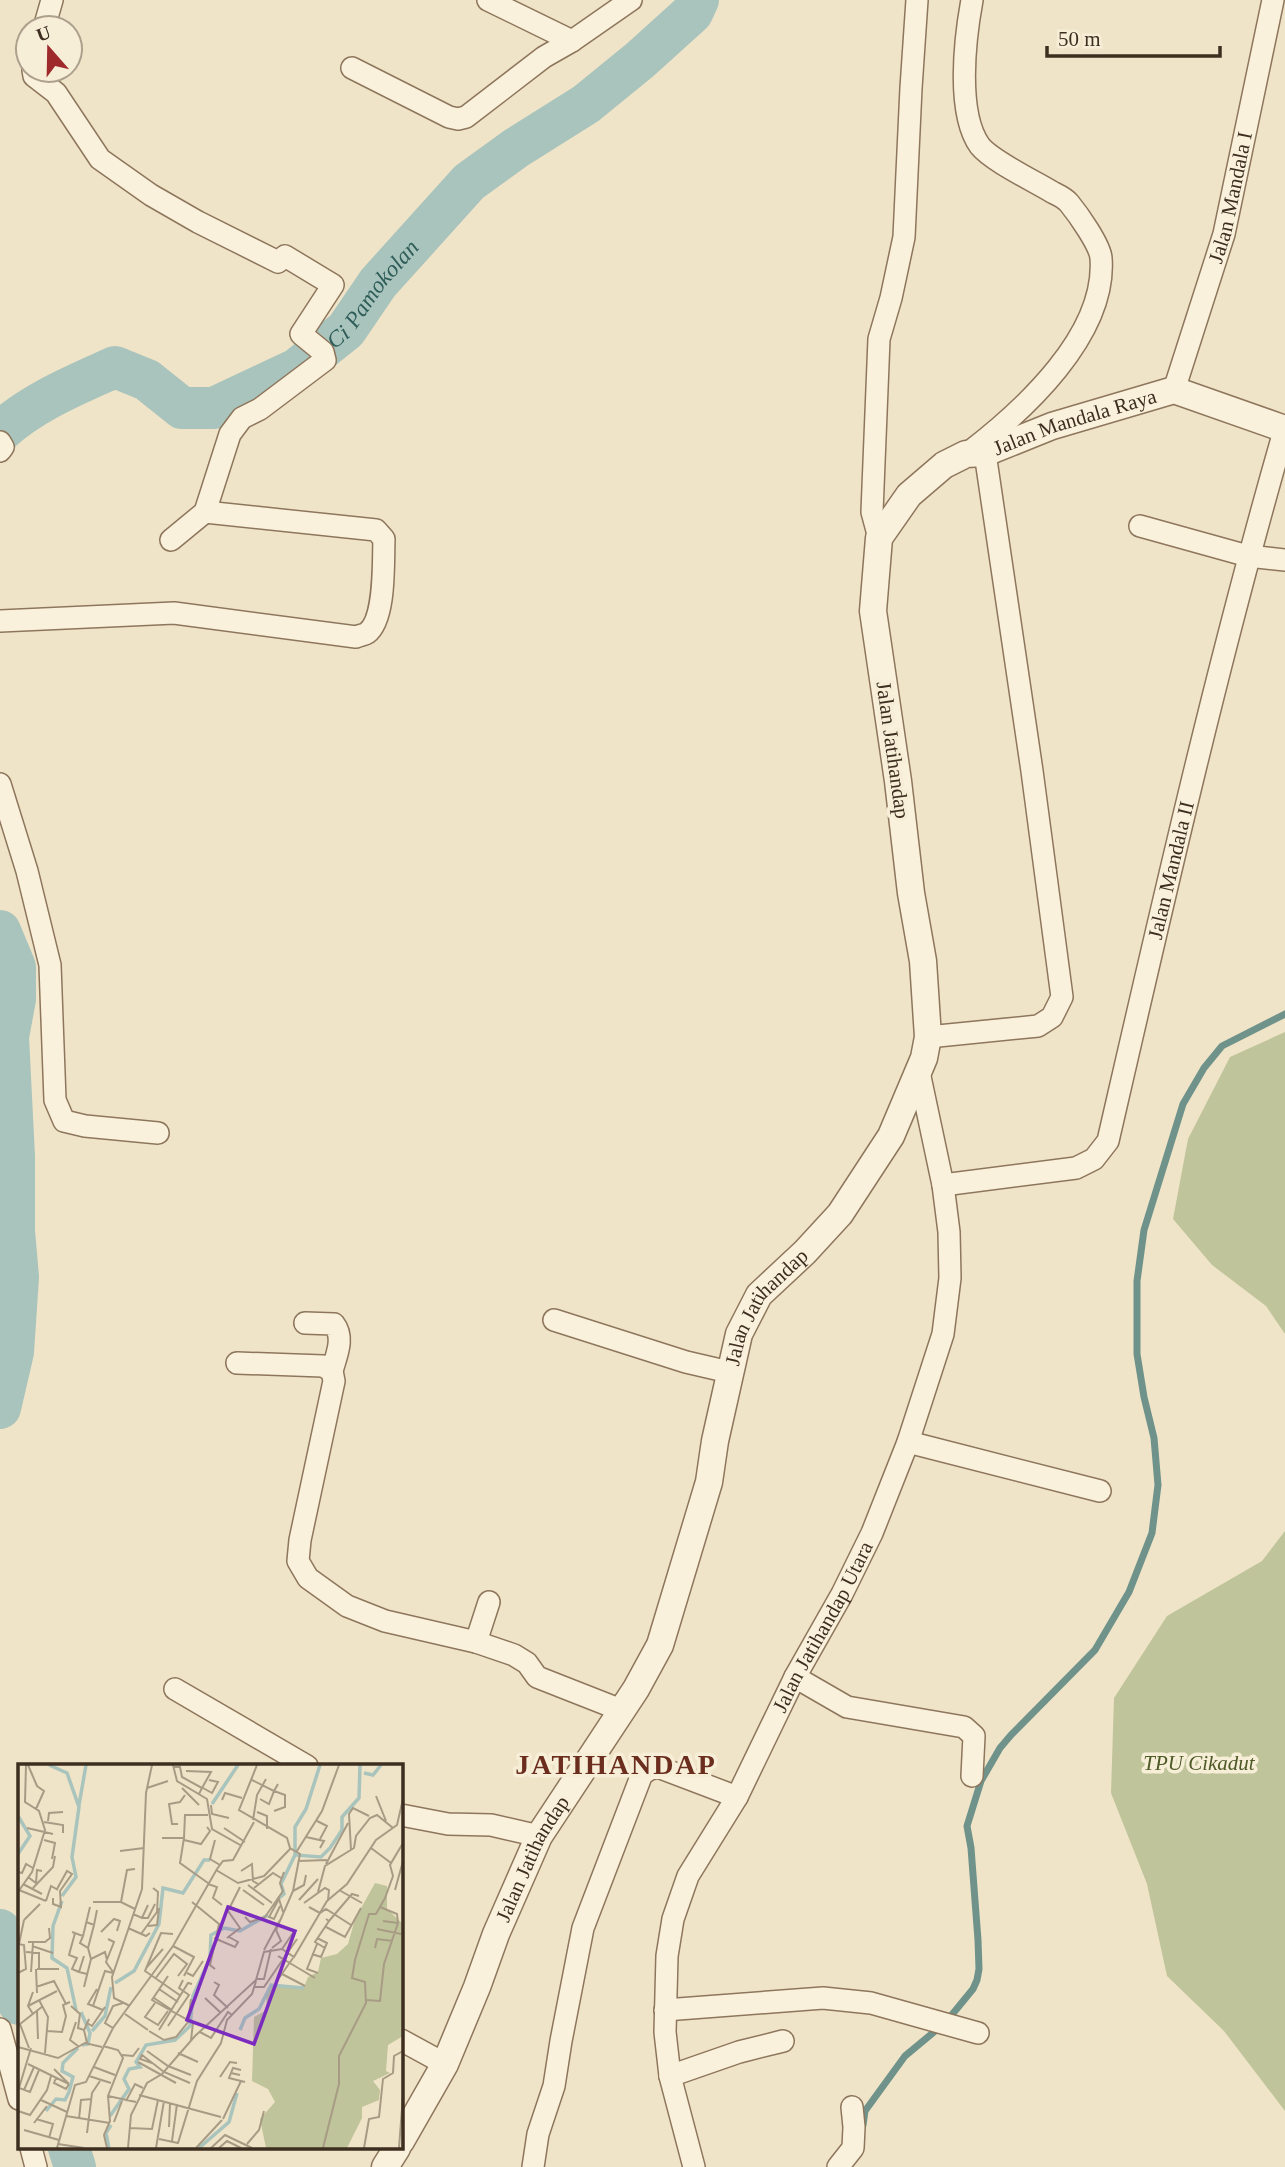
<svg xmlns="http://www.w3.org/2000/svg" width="1285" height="2167" viewBox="0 0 1285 2167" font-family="Georgia,serif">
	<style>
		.cemetery { fill: #bfc49a }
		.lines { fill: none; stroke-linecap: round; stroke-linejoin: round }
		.stream { stroke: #6f938a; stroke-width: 7 }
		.river { stroke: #a9c4bc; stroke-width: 42 }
		.minor-casing { stroke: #8d765c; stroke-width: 24 }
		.tertiary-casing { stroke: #8d765c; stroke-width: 29 }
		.minor { stroke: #faf1dc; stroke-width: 21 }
		.tertiary { stroke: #faf1dc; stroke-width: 26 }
		.labels { text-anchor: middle; stroke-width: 7; stroke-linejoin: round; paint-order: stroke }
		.street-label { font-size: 21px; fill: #3d2e20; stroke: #f7eed8 }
		.park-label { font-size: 21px; font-style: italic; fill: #4d5a26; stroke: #f7eed8 }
		.water-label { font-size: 23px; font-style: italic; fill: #2f5d5a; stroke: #f7eed8 }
		.district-label { font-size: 28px; font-weight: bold; letter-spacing: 2px; fill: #6b2e1e; stroke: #f7eed8 }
		.inset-river { fill: none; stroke: #a9c4bc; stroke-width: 3.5 }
		.inset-road { fill: none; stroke: #a89b85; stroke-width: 2 }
		.view { fill: #7b2cbf; fill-opacity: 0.15; stroke: #7b2cbf; stroke-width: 3.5 }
		.inset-edge { fill: none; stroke: #3d2e20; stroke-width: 3.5 }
	</style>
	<rect width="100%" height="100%" fill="#f0e4c8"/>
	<g class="cemetery">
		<polygon points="1285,1032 1285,1334 1266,1306 1212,1265 1173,1219 1188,1139 1230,1057"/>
		<polygon points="1285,1531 1285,2111 1224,2031 1167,1976 1147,1884 1111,1793 1114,1698 1167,1616 1262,1561"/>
	</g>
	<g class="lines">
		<polyline class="stream" points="863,2125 865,2111 905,2056 946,2022 973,1989 977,1980 979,1969 978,1940 971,1848 967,1826 981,1781 1000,1748 1011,1735 1095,1650 1129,1592 1152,1533 1158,1485 1154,1438 1144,1397 1137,1354 1137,1281 1144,1230 1183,1104 1204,1068 1222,1046 1285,1014"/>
		<g class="river">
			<path id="s1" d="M0,432c33,-30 75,-47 115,-65l32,13 35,28h32l83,-39 49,-39 32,-47 91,-101 47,-34 70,-44 54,-44 52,-47 6,-13"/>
			<polyline points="0,931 15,967 15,999 8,1037 14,1156 14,1231 18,1277 13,1352 0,1408"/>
			<polyline points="0,1930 9,1955 19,2004"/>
			<polyline points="69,2148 75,2167"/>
		</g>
		<g class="minor-casing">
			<g id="minor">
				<polyline points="488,0 572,41"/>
				<polyline points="44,28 52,0"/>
				<polyline points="352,68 449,117 458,119 466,117 544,57 572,41 631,0"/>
				<polyline points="33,70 34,76 56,93 100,159 151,195 198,222 278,262 285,256 333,285 301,334 323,352 325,360 260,409 242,418 230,434 205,512 171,540"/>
				<path id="s2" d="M1174,390l50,-156 49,-234"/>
				<polyline points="0,442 3,447 0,451"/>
				<path d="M968,453c55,-42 139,-118 133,-195 -1,-13 -23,-44 -32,-55 -4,-5 -11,-8 -17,-11 -18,-11 -60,-31 -72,-46 -24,-33 -15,-108 -8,-146"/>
				<polyline points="1140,526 1248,556 1285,560"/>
				<polyline points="879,538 872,512 879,339 891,298 904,237 911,88 917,0"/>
				<path d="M0,621l174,-8 182,24c4,-2 8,-2 11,-4 19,-14 16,-72 17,-94l-8,-9 -171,-18"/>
				<polyline points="0,784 27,871 50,965 55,1100 64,1121 85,1126 158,1133"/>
				<polyline points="928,1037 1038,1026 1052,1017 1062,997 1032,771 985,453"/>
				<path id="s3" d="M943,1185l133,-17 18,-9 14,-18c55,-239 109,-477 177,-713"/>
				<polyline points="554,1320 686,1362 729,1372"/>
				<path d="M305,1323l29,1c11,14 2,32 -2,47"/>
				<polyline points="237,1363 323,1366 332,1371 334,1381 300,1540 298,1561 308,1578 347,1606 385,1621 476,1642 514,1655 527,1663 537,1677 621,1710"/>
				<polyline points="908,1442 1100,1491"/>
				<polyline points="476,1642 489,1602"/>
				<polyline points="795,1677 847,1707 964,1727 974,1736 972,1776"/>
				<polyline points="175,1689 307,1766"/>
				<polyline points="401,1815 448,1824 491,1825 539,1836"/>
				<polyline points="665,2010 823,1998 871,2003 978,2033"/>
				<polyline points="0,2029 19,2099"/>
				<polyline points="401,2040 445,2064"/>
				<polyline points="670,2076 739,2052 783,2041"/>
				<polyline points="31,2148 36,2167"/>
				<polyline points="533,2167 538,2134 554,2086 561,2041 583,1928 642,1774 650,1769 658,1767 737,1797"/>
				<path id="s4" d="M694,2167l-24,-91 -5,-44 2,-76 6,-37 15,-43 49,-79 58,-120 47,-83 30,-61 36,-91 35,-108 7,-56 -1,-46 -6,-47 -24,-113"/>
				<polyline points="838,2167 853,2148 854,2127 852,2107"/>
			</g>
		</g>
		<g class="tertiary-casing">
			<g id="tertiary">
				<path id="s5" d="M401,2141l44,-77 32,-77 19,-53 43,-98 97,-147 24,-44 49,-163 6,-41 24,-107 20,-39 46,-43 35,-38 51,-78 33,-78 4,-21 -5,-76 -12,-68 -13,-112 -25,-170 6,-73 30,-43 35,-30 22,-11 19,-1 67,-27 122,-36 111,39"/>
				<polyline points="385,2167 397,2148"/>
			</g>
		</g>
		<use href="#minor" class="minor"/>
		<use href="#tertiary" class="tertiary"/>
	</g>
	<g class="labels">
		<g class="street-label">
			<text dy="7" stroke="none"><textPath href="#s2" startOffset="201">Jalan Mandala I</textPath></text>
			<text dy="7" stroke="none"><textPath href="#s5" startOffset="1981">Jalan Mandala Raya</textPath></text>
			<text transform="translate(893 750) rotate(82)" y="7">Jalan Jatihandap</text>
			<text dy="7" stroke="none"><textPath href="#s3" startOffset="455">Jalan Mandala II</textPath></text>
			<text dy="7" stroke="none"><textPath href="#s5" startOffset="920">Jalan Jatihandap</textPath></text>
			<text dy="7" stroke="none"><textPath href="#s4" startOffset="581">Jalan Jatihandap Utara</textPath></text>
			<text dy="7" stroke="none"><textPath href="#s5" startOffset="312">Jalan Jatihandap</textPath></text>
		</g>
		<g class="park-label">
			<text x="1199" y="1770">TPU Cikadut</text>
		</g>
		<g class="water-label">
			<text dy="8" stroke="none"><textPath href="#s1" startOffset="443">Ci Pamokolan</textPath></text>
		</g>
		<g class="district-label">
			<text x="616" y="1774">JATIHANDAP</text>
		</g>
	</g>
	<g transform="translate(18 1764)">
		<rect width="385" height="385" fill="#f0e4c8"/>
		<path d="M357,119l12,3v23l16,15v112l-15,9 -2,26 4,2 -17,8 7,9 -1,10 -17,7v11l-15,30h-81l-6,-29 15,-17 -7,-13 -16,-8 2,-64 13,-7 -1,-17 6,-8 32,2 4,-10 10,-5 3,-14 16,-4 11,-10 7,-25z" fill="#bfc49a"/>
		<path class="inset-river" d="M31,1l18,8 12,34 -7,50 4,20 -14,19M302,1l-14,44 -11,18v28l26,2 9,-9 12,-18v-13l17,-19 1,-33M346,9l9,2 8,-10M194,40l26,-39M61,41l7,-40M0,52l12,20 -12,18M260,135l6,-5 -3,-10 14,-29M44,137l-9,25 -1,32 15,10 9,42M97,219l19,-12 25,-47 4,-36 20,5 21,-33h6M63,248l9,21 -2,11 -6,1M222,266l5,-12 14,-9 12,-24 33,3M74,267l13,-15 6,-29M28,347l10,-12 9,1 4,-8 4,-15 -11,-6 1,-8 15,-15M92,352l19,-27 -5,-10 5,-10 11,-2 -4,-5 10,-17 29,-5 15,-14 3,-30 17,-38 1,-23 13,-7 16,3 28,-16M91,384l-3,-15 5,-8M181,384l30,-26 8,-29"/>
		<path class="inset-road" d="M10,1l9,21 7,5 -8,18M155,1l4,16 30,18 5,30 30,17M239,1l-18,45 48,28 3,10 10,6 -7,37 -17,39 5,11 -9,7M156,3h6l2,10 20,11 -3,6M168,7l25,1 -9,16M234,16l22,11 -5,13 -9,-5M129,24l21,-7M164,24l17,17M185,24l9,5 6,-11 -9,-2M358,32l10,25M204,36l3,-7 17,5M193,41l1,9 17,4M256,47l11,-4v-12l-11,-4 4,-7M239,48l10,4v13M235,56l4,-25 9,-16M30,57l1,-8 14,-1M299,57l10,5 -7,13M26,58l19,3v8M160,60h-6l-3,-20 11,-2 5,-7M9,64l26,6M206,64l21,14M288,73l18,4 -4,7M144,74h22l1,-23h23M166,74l-4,25 28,20M26,76l11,3 -3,16M166,76l17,4 9,-13 -3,-4M197,76l-5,19 10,6M353,84l20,15M333,86l-2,-36 4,-6 16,8M102,87l24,-3M279,87l25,-40 17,-46M280,97l29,-1M308,100l22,-41M198,106l22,13 26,-7 26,-27M223,107l11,-7 1,17 5,3M0,108l4,1 4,-9 7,4M10,113l8,6 1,-13 5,1M5,120l19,10M190,120l9,3 -4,11 9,7M230,121l24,18M15,124l20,-21 2,-11M236,124l19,-15 8,5M1,126l27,11M225,126l21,15M321,126l23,13M377,126l8,-29M275,127l11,-6 2,-10M0,128l14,-20 13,-42 -6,-19 -14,-9 1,-37M300,128l7,-26 29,-18 2,-12 14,-18 7,-3 16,13M35,134v6l8,3 -1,-16 12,-17 -5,-3 -10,18M281,136l19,-21M28,137l5,-15 7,4M75,138h28l14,7M103,138l6,-32 8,-1M174,138l27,22 -9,41 5,4M286,139l21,-15 4,2 -1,10M262,142l-6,13 -5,-2 10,-18 4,13M291,143l11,6 6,-4 25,16M362,143l17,7 1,9M115,150l9,4 6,-13M227,153l5,5 15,-5 18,-26 -3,-8 4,-11M124,154h6l7,-14M6,156l16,-16M311,157l23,-27 7,2M68,158l8,3 3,-15M130,162l9,-1 2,-17M308,163l19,10 16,-29M110,164l18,8 4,-3M359,165l24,5M54,168l11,4 -3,7 8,5 3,11 14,-7 2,8M83,168l13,-13 6,2 -3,10M57,169l-6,22 8,3 -5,11 7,3M123,170l16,-22 1,-20 -5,-4M155,170l-12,-1 -16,38 36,25M65,172l7,-29M196,174l21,9 3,-5 -9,-5M209,174l13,-10 -12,-17 12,-24M90,175l6,3 -8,20 7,10M10,178h17l5,-4 -1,-10M0,180l6,1 2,24 -8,4M1,180l5,-24M299,180l-10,25 11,4M14,182l21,7M155,182l21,11 -10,19M70,184l6,-23M307,184l-10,-6 14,-21 -3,-2M357,184l2,-9 16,2M264,185l13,-19M246,186l16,-30M8,188l13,1v16M294,190l9,3 6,-14 -10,-5M66,192l-5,16 8,2M260,192l37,22M128,204l17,-19M18,205l1,24M19,205h22M13,208l2,-29M169,209l6,3 10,-15M264,210l23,12M150,212l-16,24 41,23 -2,17M261,214l14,-20M137,215l19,-25 13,10 -9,12M239,215h7l7,-30M196,218l5,3 -5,10 14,13M18,223l18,-6 12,23M66,223l7,-28M237,223h9l33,-48M79,225l-9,15 15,6M141,225l19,13M136,234l18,12M187,234l16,15M21,236l9,17 -3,36M348,236l14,1 4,-37 14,-41 -15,-2M137,239l-10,14 13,8 10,-14M10,242l29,-15M53,242l9,8 -2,14 6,2M75,242l12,-35 8,2M112,242l-16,-8 -2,-21 30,-88 4,-96 6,-28M19,247l1,28M15,250l-5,-8 5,-14M107,250l23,16M58,258l-6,18 8,6M69,259l5,3 13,-19M150,262l21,-31 -10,-7 4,-8M95,264l-8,-5 8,-17 10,-3M141,266l29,-47 4,1M29,267l15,1 4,-16 -3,-11 7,-3M131,267l15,9 12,-3 12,-15 3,-23M182,268l11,6 17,-26 4,3M69,279l-3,-13 5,-11M85,282l15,4 5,8 -15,38 28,6M0,283l40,11 27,-15 17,4M11,284l-9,-24 23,-18M13,284l-12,40 11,4 9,-22M129,287l21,15 23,9M160,289l20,9M104,291l11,1 6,-8M120,298l38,21M134,299l-12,-4 2,-4 22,17 26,11M10,300l41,20M76,303l21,8M36,305l15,15M213,309l-2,5 16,4M222,311l-9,-2 2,-5 8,2M71,312l22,7M202,313l10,-15 7,1M38,314l-2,5 12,6 3,-5M6,326l10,-23M121,331l82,22M23,336l26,12M108,337l9,-17 8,4M0,347l12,4 17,-25 4,-14M48,352l44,7M18,355l17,5 -4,14M61,355l2,-19 11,-1M205,355l18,-38M96,358l8,-21M16,359l13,-17M151,363l1,-24M111,364l23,1 6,-29M6,366l35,10M69,369l5,-40 8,-12M141,375l19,4 19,-62 24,-38 6,-23 25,-26 4,-13M154,377l5,-37M40,380l26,4M229,380l12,-14 5,-19M39,384l18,-63 11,-3 27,-54 60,-82 44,-77 6,-8 10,-1 21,-38M89,384l-3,-13 6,-14 -2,-25M110,384l3,-33 16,-32 15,-9 33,-38 61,-56 8,-28 18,-3 12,8 33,-56 20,-17 29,-44 21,-15 6,-26M138,384l8,-47M178,384l26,-28M193,384l14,-13 27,13M201,384l8,-7 14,7M305,384l16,-64v-28l27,-53 -1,-21 -13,-4 3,-18 14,-46h7l9,-16 8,-22 -3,-11 13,-22M346,384l5,-29 10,-2 4,-38 10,-6 1,-17 9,-5M381,384l4,-53"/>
		<path class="view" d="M210,143l67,24 -41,113 -67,-24z"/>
		<rect width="385" height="385" class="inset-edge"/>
	</g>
	<g transform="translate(49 49) rotate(340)"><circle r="33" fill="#f7eed8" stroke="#ada18e" stroke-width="2"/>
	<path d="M0-5L12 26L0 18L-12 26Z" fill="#9e2a2b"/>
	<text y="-10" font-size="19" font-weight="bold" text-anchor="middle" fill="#3d2e20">U</text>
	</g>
	<path d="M1047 46v10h173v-10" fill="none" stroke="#3d2e20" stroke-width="3.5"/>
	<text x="1058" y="46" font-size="21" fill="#3d2e20" stroke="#f7eed8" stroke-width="5" paint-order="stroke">50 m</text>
</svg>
